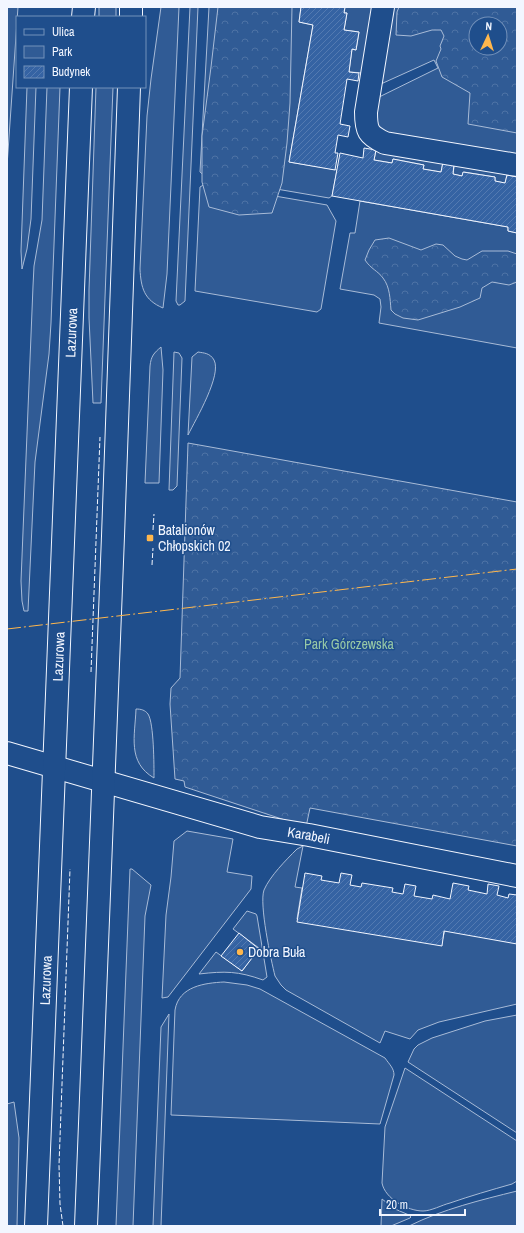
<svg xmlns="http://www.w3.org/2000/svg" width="524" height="1233" viewBox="0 0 524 1233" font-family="'Archivo Narrow',sans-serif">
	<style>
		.green { fill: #305b95; stroke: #a8bbd7; fill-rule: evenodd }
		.forest { fill: url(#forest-crowns); stroke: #a8bbd7; fill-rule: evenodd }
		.building { fill: url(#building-hatch); stroke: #f2f6ff }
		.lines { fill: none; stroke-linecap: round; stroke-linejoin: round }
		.minor-casing { stroke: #f2f6ff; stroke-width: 24 }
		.major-casing { stroke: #f2f6ff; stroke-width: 24 }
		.minor { stroke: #1f4e8c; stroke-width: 22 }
		.major { stroke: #1f4e8c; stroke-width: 22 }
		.fence { stroke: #f2f6ff; stroke-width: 1; stroke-dasharray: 5 2; stroke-linecap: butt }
		.power { stroke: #ffb74d; stroke-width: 1; stroke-dasharray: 14 3 2 3; stroke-linecap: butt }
		.poi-dot { fill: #ffb74d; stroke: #1f4e8c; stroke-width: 1.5 }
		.labels { text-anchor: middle; stroke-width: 3; stroke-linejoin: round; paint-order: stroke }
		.street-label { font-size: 14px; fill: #f2f6ff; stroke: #1f4e8c }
		.poi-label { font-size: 14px; fill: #f2f6ff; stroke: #1f4e8c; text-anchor: start }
		.park-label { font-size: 14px; fill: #97c8a6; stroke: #1f4e8c }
	</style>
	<defs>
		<pattern id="forest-crowns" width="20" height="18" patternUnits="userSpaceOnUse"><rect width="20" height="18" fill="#305b95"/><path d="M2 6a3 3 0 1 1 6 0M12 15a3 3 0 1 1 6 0" fill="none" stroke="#4e73a5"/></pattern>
		<pattern id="building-hatch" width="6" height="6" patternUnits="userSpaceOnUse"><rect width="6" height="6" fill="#3563a3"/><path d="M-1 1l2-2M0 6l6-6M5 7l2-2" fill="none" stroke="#537ab1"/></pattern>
	</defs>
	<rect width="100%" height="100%" fill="#1f4e8c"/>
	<g class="green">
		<polygon points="7,7 18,7 7,166"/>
		<rect x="99" y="7" width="17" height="10"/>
		<path d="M161,7h18l-12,267 -4,34c-19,-8 -22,-20 -23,-39l7,-153 4,-37z"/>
		<polygon points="190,7 198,7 185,301 180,305 178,305 176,301"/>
		<polygon points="209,7 301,7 299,22 313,25 289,162 337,170 332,196 329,198 206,177 200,172"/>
		<polygon points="345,7 375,7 365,73 349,72 352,49 356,50 359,32 344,30 347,13 344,13"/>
		<path d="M388,7h129v151l-139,-27 -7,-30 67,-33 -4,-8 -62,28zM476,24h24v24h-24z"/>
		<polygon points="27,87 36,87 31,219 27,249 22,269 21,251"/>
		<polygon points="47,87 60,87 51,323 49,354 35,462 28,611 24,611 22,601 21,581 33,286 34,266 42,220"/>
		<polygon points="96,87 113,87 101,403 93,403 89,318 89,290"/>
		<polygon points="376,150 444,157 441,172 423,169 424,165 393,159 392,163 374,160"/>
		<polygon points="455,160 517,170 517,177 507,175 505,183 495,181 495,177 464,172 462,176 453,174"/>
		<polygon points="205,184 327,205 336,221 321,309 317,312 195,291 200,187"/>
		<polygon points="360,201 508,227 508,231 517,233 517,348 379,323 381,307 380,299 374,295 340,289 350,233 355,233"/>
		<path d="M161,347l2,23 -4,113h-14l5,-117c1,-10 4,-13 11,-19z"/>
		<polygon points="174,352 179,353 182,358 177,486 173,490 169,490"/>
		<path d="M198,352c6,1 12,1 16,8 8,15 -18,59 -26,75l4,-78z"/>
		<path d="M136,709c5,0 9,1 12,5 6,9 6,52 6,64 -27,-16 -19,-42 -18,-69z"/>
		<polygon points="187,831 233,839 227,872 252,876 251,889 168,997 162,998 166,915 171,877 174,841"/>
		<path d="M303,846l-8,41 7,1 -5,31 144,26 4,-15 72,13v61l-78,18 -21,8 -8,9 -25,-8 -5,12 -94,-53 -5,-5 -6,-9c-4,-16 -16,-72 -11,-86 6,-14 22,-30 33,-41z"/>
		<polygon points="130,869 132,869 151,885 145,916 133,1226 116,1226"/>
		<path d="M247,911l9,3 1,2 10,61 -4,3c-25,-9 -38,-9 -64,-6l17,-22 26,19 17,-23 -26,-19z"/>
		<path d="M224,982l23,3 13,4 125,69c4,6 9,10 9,17l-14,49 -209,-9 4,-105c4,-24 30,-27 49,-28z"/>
		<polygon points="169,1014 161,1226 153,1226 161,1027"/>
		<polygon points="517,1015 517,1133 408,1062 414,1049 418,1045 432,1038 485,1021"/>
		<path d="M405,1068l112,73v40l-5,3c-21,6 -42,12 -62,19 -8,2 -19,8 -27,8 -15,0 -38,-12 -41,-28l3,-56z"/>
		<polygon points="14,1102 19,1138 17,1226 7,1226 7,1104"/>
		<path d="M517,1191v35h-108c34,-17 72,-26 108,-35z"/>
		<polygon points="382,1199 395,1209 409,1215 411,1217 410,1218 391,1226 381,1226"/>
	</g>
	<g class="forest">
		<polygon points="218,7 292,7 290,103 287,143 282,183 272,213 239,215 209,207 202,182 202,136 211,67"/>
		<path d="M399,7h118v126l-49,-9 2,-31 -28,-16 -6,-16 5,-12 -1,-3 4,-10 -3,-6h-9l-21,6 -15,-1 1,-23zM476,24h24v24h-24z"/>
		<path d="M389,238l32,12 15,-6 7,1 12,11 7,3 5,1 15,-9h26l9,3v28l-8,3 -17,-3 -10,6 -2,10 -20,9 -42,13 -15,-2 -8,-4 -4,-4c-1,-11 -1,-23 -8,-32 -5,-7 -12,-9 -18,-18l4,-10 6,-10z"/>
		<polygon points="188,443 517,502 517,846 310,808 306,827 185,787 184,781 175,779 170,704 171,688 180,678"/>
	</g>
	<g class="building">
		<polygon points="301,7 345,7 344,13 347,13 344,30 359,32 356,50 352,49 349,72 359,73 358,81 347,79 340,124 350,126 348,137 338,135 335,153 338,153 335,170 289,162 313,25 299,22"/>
		<polygon points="364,148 376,150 374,160 392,163 393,159 424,165 423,169 441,172 443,162 454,164 453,174 462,176 463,172 495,177 495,181 505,183 507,175 517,177 517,233 508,231 508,227 332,196 340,153 363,158"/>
		<polygon points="305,873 322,876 321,880 339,883 341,873 352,875 350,885 361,887 362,883 393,888 392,892 403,894 405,884 416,886 414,896 432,899 433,895 450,899 453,883 469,886 468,890 487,894 488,884 499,886 497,895 508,898 509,894 517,895 517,944 444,931 442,946 297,922"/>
		<polygon points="239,933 259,949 242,971 221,956"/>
	</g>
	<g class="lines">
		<g class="minor-casing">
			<g id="minor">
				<path d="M383,7l-17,105c0,19 2,23 19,31l132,22"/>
				<path id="s1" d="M7,753l253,74 49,8 208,41"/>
			</g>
		</g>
		<g class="major-casing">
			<g id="major">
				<polyline points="83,17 84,7"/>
				<polyline points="131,17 131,7"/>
				<path id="s2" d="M36,1226l45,-1139"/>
				<polyline points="86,1226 113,536 129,87"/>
			</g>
		</g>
		<use href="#minor" class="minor"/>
		<use href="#major" class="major"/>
		<g class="fence">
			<polyline points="153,530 154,514"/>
			<polyline points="152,565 153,548"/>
			<polyline points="91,672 100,437"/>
			<polyline points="63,1226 60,1204 59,1165 70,869"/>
		</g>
		<polyline class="power" points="7,629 517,569"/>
	</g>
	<g class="poi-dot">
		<rect x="146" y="534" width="8" height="8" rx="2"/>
		<circle cx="240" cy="952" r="4"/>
	</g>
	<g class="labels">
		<g class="street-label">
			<text dy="5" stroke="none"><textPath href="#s2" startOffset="894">Lazurowa</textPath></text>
			<text dy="5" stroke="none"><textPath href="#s2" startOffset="570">Lazurowa</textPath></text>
			<text dy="5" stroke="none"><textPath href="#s1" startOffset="313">Karabeli</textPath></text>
			<text dy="5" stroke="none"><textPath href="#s2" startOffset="246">Lazurowa</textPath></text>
		</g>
		<g class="poi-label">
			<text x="158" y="535">Batalionów<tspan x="158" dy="16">Chłopskich 02</tspan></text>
			<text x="248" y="957">Dobra Buła</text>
		</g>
		<g class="park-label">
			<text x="349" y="649">Park Górczewska</text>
		</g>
	</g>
	<rect width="524" height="1233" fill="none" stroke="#f2f6ff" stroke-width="16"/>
	<rect x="16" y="16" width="130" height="72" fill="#1f4e8c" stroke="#7391ba"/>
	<rect x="24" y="29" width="20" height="6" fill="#1f4e8c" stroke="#7391ba"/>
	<text x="52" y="36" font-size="12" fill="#f2f6ff">Ulica</text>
	<rect x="24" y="46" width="20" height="12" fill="#305b95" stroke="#7391ba"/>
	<text x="52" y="56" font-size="12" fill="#f2f6ff">Park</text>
	<rect x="24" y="66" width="20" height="12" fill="url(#building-hatch)" stroke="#7391ba"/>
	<text x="52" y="76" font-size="12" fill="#f2f6ff">Budynek</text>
	<g transform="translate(488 36) rotate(4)"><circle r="19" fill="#1f4e8c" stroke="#7391ba"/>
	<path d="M0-3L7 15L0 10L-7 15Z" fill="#ffb74d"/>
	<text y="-6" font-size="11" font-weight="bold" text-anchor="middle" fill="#f2f6ff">N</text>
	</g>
	<path d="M380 1209v6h85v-6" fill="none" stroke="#f2f6ff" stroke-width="2"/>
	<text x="386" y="1209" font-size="12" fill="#f2f6ff" stroke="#1f4e8c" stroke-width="3" paint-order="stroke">20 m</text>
</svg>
